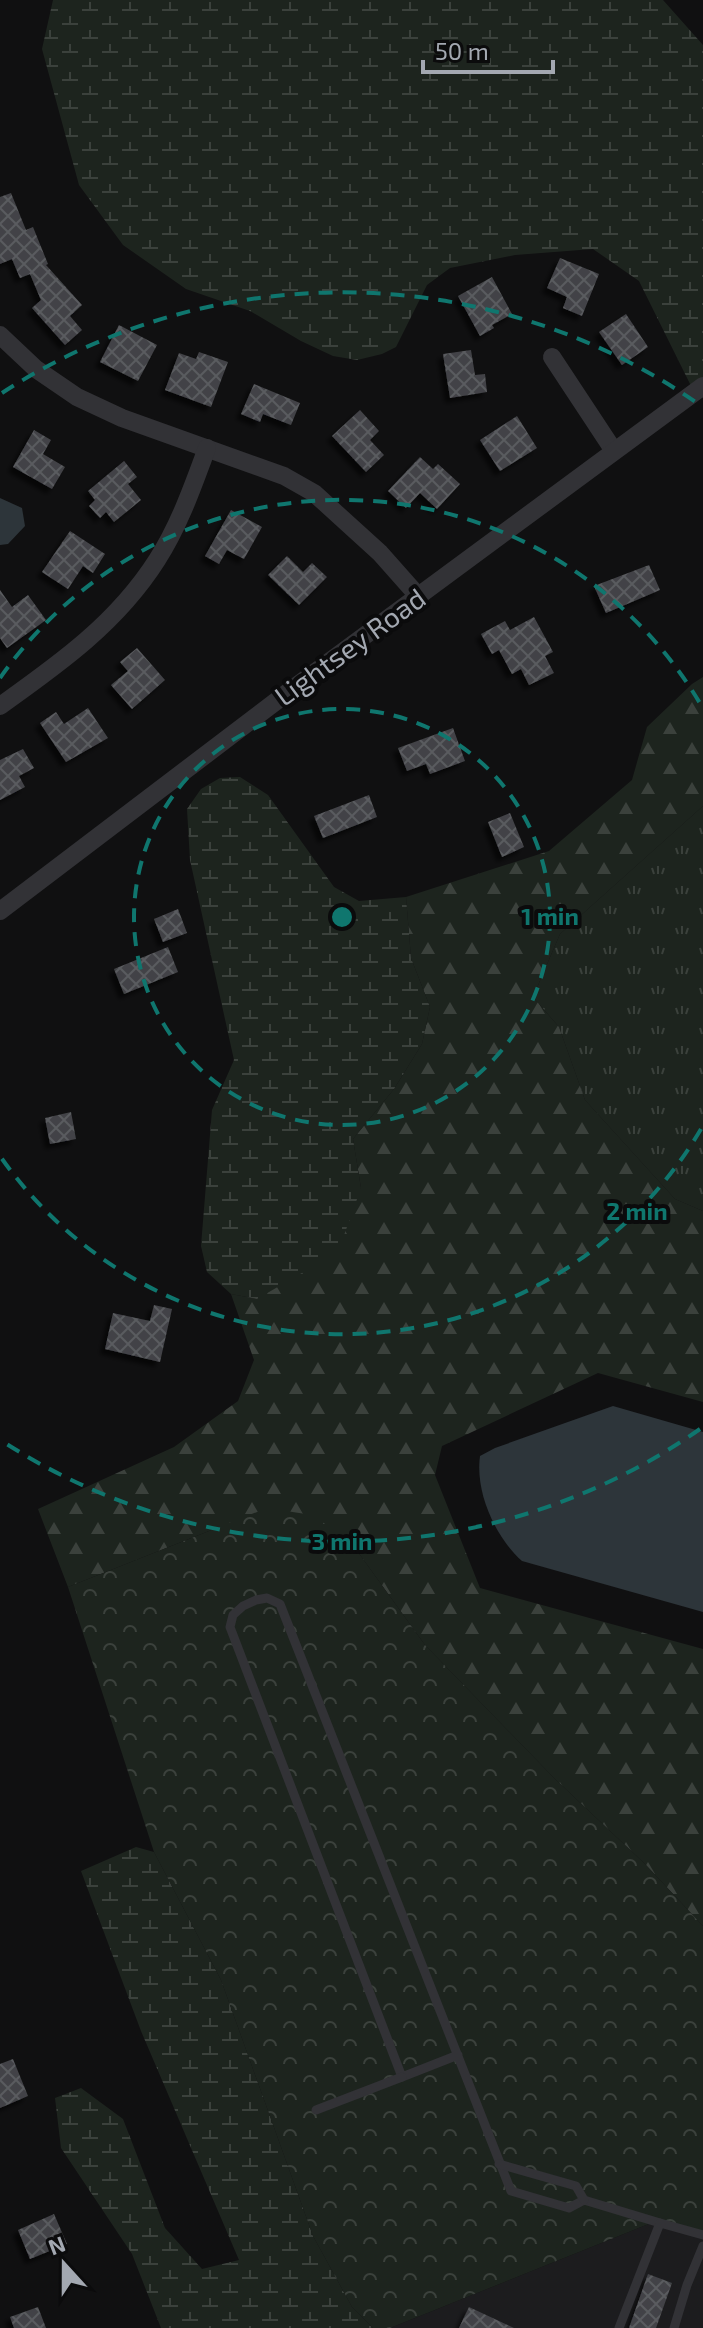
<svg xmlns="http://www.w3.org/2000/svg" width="703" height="2328" viewBox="0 0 703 2328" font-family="'Exo 2',sans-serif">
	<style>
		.built { fill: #1c1c1e }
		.grass { fill: url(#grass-tufts) }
		.forest { fill: url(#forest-firs) }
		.wetland { fill: url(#wetland-marsh) }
		.park { fill: url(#park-crowns) }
		.water { fill: #2d353a }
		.building { fill: url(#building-cross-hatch); filter: url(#shadow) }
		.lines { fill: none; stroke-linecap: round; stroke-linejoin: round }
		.lane { stroke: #323236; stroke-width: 9 }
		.street { stroke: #323236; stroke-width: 18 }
		.ring { fill: none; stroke: #0f766e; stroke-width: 4; stroke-dasharray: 14 10 }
		.labels { text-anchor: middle; stroke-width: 8; stroke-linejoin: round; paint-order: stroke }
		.street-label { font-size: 28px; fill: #a3a8b1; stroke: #0b0b0c }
		.centre { fill: #0f766e; stroke: #0b0b0c; stroke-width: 4 }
		.ring-label { font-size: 24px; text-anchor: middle; font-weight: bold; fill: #0f766e; stroke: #0b0b0c; stroke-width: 8; stroke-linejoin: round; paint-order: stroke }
	</style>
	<defs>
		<pattern id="grass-tufts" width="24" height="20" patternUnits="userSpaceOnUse" patternTransform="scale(2)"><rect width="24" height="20" fill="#1d241e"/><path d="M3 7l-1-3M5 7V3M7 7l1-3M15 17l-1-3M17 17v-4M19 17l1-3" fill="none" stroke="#3b413c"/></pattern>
		<pattern id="forest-firs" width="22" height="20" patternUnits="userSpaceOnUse" patternTransform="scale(2)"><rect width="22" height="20" fill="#1d241e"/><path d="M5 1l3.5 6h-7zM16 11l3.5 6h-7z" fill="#3b413c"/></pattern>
		<pattern id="wetland-marsh" width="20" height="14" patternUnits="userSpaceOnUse" patternTransform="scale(2)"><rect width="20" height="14" fill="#1d241e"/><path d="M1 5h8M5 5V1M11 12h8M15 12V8" fill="none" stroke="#3b413c"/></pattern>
		<pattern id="park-crowns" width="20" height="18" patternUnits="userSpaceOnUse" patternTransform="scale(2)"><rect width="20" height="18" fill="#1d241e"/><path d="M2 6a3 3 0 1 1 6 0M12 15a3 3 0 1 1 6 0" fill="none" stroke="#3b413c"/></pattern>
		<pattern id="building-cross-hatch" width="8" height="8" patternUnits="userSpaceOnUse" patternTransform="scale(2)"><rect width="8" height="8" fill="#424347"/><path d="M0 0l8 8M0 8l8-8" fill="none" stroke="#5a5b5f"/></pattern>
		<filter id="shadow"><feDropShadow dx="-5" dy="5" stdDeviation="2" flood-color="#0009"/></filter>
	</defs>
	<rect width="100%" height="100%" fill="#101011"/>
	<polygon class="built" points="656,2221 703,2236 703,2328 390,2328"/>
	<polygon class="grass" points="703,806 703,1211 675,1199 585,1100 559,1027 533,997 560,934"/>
	<polygon class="forest" points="703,677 703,806 560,934 533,997 559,1027 585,1100 675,1199 703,1211 703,1402 598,1373 442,1446 435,1475 480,1588 703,1649 703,1926 645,1864 554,1778 425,1645 350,1541 219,1527 68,1587 38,1509 174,1447 238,1401 254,1360 231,1294 257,1299 361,1188 353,1139 394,1089 422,1044 430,1007 411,958 406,897 549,851 632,780 647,727 692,684"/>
	<g class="wetland">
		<polygon points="53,0 663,0 703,45 703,398 696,396 639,281 593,249 515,255 450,268 427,285 396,347 382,354 357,360 333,356 301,341 250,311 186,289 123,245 79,185 42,49"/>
		<polygon points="240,777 268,795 334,887 359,901 406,897 411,958 430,1007 422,1044 394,1089 353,1139 361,1188 338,1252 257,1299 231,1294 207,1272 201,1246 212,1110 234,1060 190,860 187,809 201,789 220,778"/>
		<polygon points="136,1847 154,1852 221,1980 313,2236 352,2307 373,2328 161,2328 132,2254 61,2148 55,2098 81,2088 123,2119 165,2228 202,2269 239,2260 141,2031 81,1871"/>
	</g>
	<polygon class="park" points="267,1508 312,1515 350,1541 425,1645 554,1778 645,1864 703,1926 703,2236 656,2221 390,2328 373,2328 352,2307 313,2236 221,1980 154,1852 68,1587"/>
	<g class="water">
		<polygon points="0,498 22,508 25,526 8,544 0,545"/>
		<path d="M613,1406l90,26v180l-181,-51c-27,-24 -47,-69 -42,-105l15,-8z"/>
	</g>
	<g class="building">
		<polygon points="11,193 26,230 33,227 48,264 46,265 82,305 70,316 82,330 65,345 32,308 41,300 30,274 20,278 12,259 0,264 0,197"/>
		<polygon points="560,258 599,274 582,316 563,308 567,297 547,288"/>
		<polygon points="492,277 512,314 492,325 494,328 480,336 458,296"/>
		<polygon points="626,314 648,347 622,365 599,332"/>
		<polygon points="119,325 157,345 138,381 100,362"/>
		<polygon points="471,350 475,375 485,374 487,392 450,398 443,354"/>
		<polygon points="199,352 228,362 211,407 165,390 179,353 196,359"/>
		<polygon points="254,384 300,403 291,425 263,414 260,422 241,414"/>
		<polygon points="360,410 379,431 370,440 384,455 366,472 332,436"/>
		<polygon points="517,416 537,448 500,471 480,440"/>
		<polygon points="34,430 51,440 43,454 65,467 52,489 13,467"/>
		<polygon points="420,457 433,469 438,464 460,484 437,509 420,493 406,508 388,491"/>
		<polygon points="124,461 137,477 128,484 141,500 114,522 106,512 100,518 89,506 95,500 88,491"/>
		<polygon points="231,510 262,527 244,559 227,550 219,564 205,556"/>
		<polygon points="70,531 105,554 93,573 83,566 68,589 42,572"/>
		<polygon points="287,556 303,572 312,563 327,577 299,605 268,575"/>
		<polygon points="649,565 660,590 606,613 594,586"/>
		<polygon points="0,590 12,607 28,595 46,620 7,648 0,638"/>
		<polygon points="534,617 553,652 545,656 554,673 529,685 521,669 512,674 499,650 492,654 481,634 505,621 510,630"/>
		<polygon points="137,648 165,680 132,709 111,685 128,671 120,662"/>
		<polygon points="88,708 108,738 66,762 40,723 56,712 64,724"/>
		<polygon points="453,728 465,761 430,774 426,764 407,771 398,748"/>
		<polygon points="23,749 34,768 19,776 25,787 0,800 0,760"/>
		<polygon points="369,795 377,817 323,838 314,816"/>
		<polygon points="510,813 524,847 502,857 488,822"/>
		<polygon points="178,909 187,933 163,942 154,919"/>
		<polygon points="168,947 178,972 124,994 114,969"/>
		<polygon points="71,1112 76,1139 50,1144 45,1118"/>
		<polygon points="154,1305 172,1309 160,1362 105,1349 113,1313 150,1321"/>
		<polygon points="13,2059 28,2096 0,2108 0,2064"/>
		<polygon points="54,2214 67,2244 30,2259 18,2230"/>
		<polygon points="648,2274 672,2283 656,2328 629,2328"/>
		<polygon points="38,2307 46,2328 14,2328 10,2317"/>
		<polygon points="469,2307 514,2328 459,2328"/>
	</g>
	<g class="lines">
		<g class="lane">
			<polyline points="458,2055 402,2077 230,1627 233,1615 243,1606 256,1600 267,1598 280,1604 511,2191 569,2208 584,2200 660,2223"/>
			<polyline points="316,2110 402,2077"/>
			<polyline points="499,2164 576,2186 584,2200"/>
			<polyline points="619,2328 660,2223 703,2235"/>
			<polyline points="674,2328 687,2285 703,2246"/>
		</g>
		<g class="street">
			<polyline points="0,335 36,369 77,397 122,418 284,476 314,493 380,553 419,597"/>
			<polyline points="552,357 614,451"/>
			<path d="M0,706c59,-42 117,-83 157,-146 22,-34 36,-74 50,-112"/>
			<polyline points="0,911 287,693 703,386"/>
		</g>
	</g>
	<g class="ring">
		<circle cx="342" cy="917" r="208"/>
		<path d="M701 1129A417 417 0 0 1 0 1156M0 678A417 417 0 0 1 701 705"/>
		<path d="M700 1429A625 625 0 0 1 2 1441M2 393A625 625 0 0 1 700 405"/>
	</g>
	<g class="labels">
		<g class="street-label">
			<text transform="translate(350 647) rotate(-36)" y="10">Lightsey Road</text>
		</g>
	</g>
	<circle cx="342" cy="917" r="12" class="centre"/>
	<g class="ring-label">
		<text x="550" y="925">1 min</text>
		<text x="637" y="1220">2 min</text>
		<text x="342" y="1550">3 min</text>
	</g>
	<g transform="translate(64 2264) rotate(339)" stroke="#0b0b0c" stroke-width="6" paint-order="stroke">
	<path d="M0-6L14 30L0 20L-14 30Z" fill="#a3a8b1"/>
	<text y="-12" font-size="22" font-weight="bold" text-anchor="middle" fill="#a3a8b1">N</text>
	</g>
	<path d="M423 60v12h130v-12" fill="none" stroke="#a3a8b1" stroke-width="4"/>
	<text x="435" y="60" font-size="24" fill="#a3a8b1" stroke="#0b0b0c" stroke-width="6" paint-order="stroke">50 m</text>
</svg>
